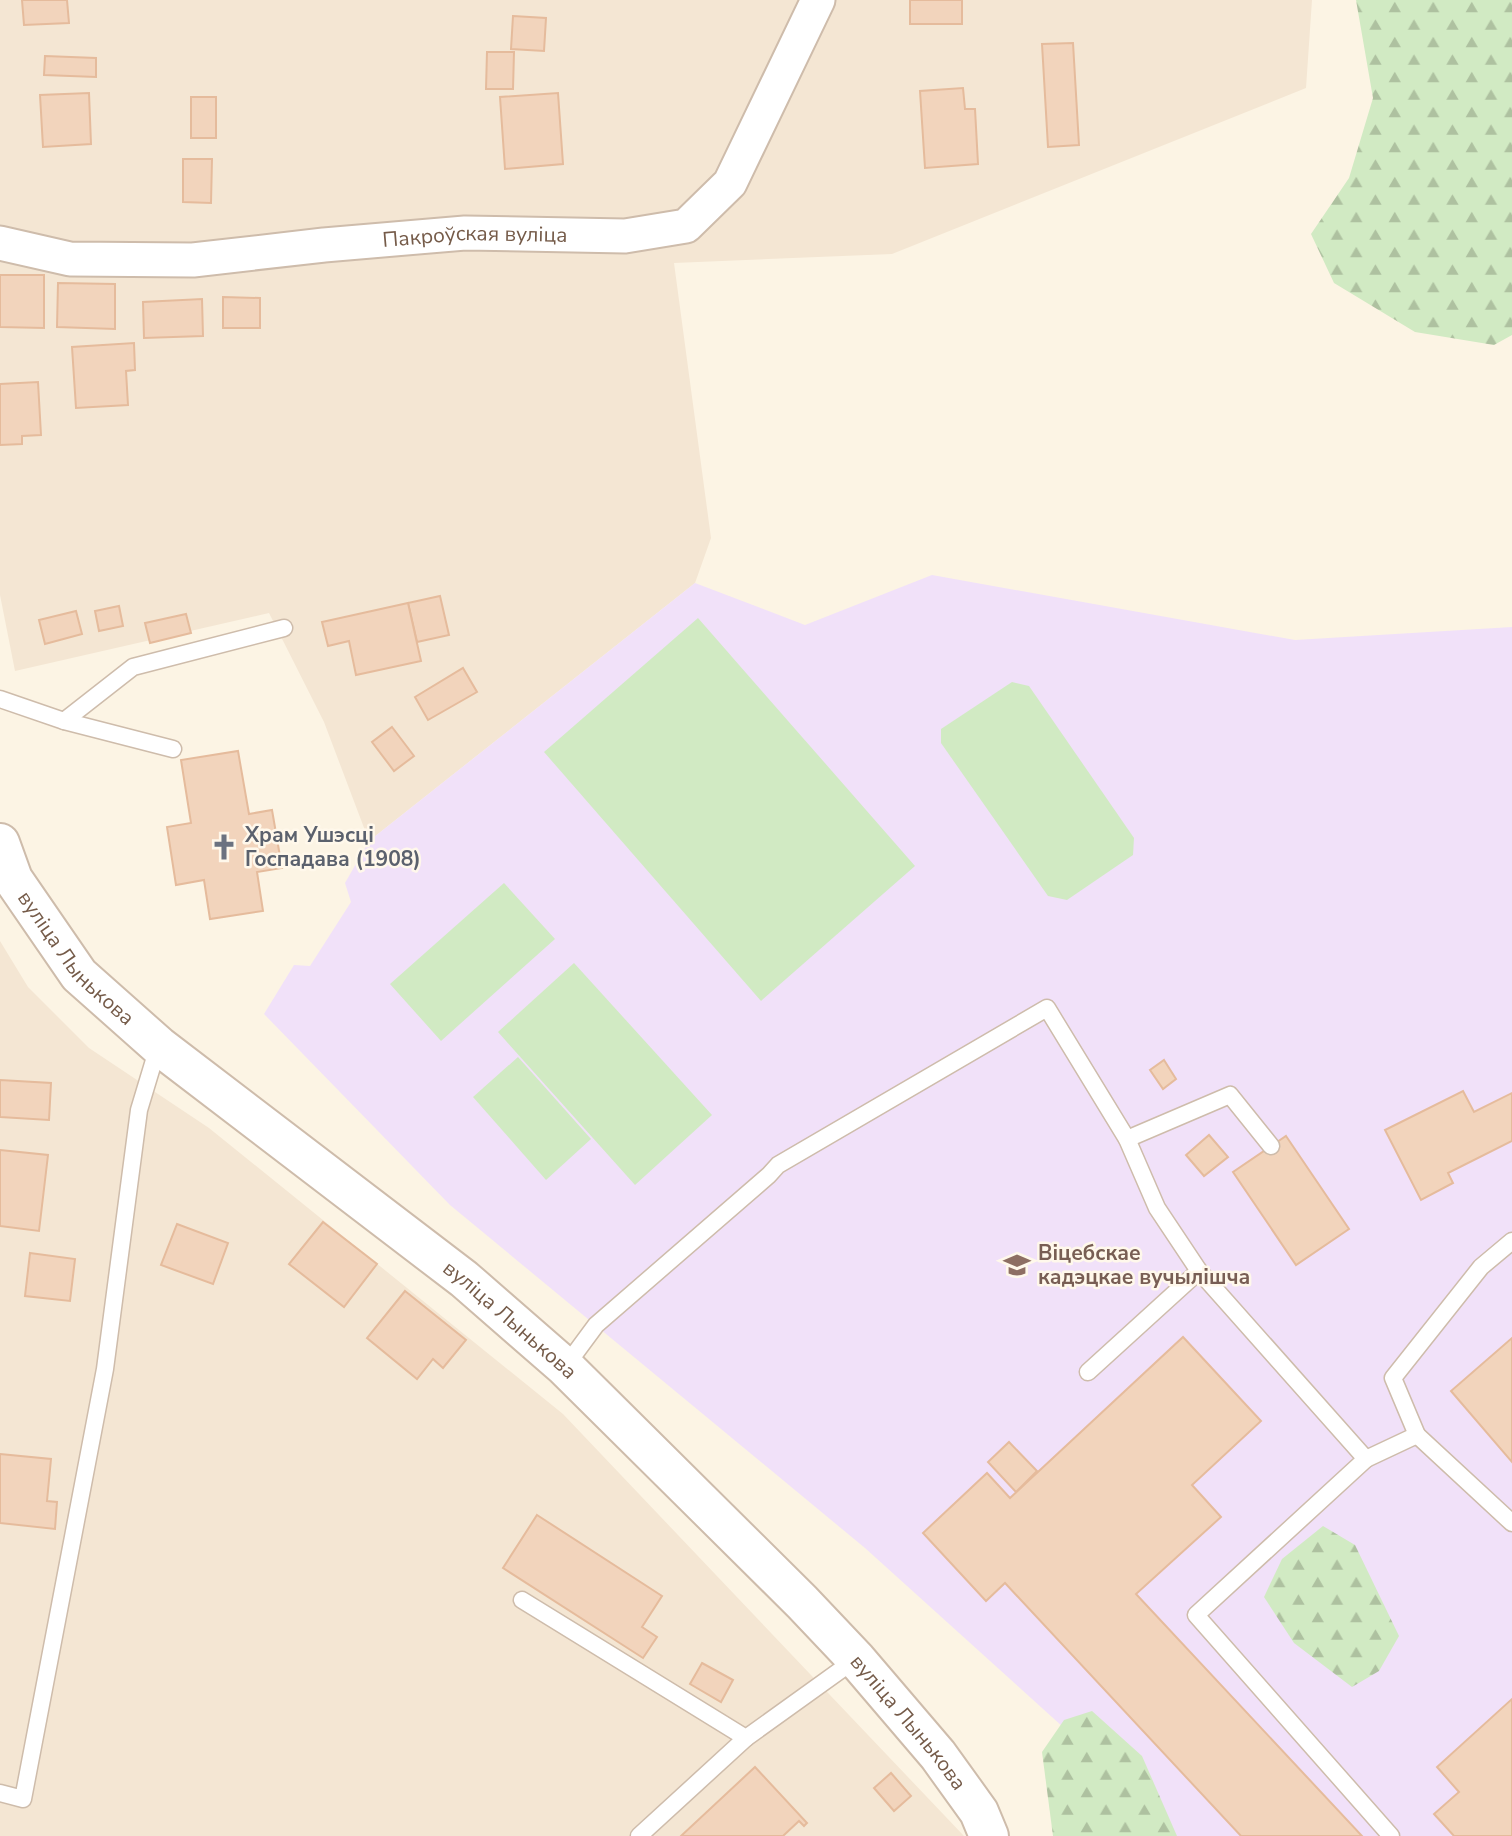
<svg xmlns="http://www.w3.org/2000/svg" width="1512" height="1836" viewBox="0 0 1512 1836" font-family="'Nunito Sans',sans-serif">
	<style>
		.residential { fill: #f4e6d3 }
		.education { fill: #f1e1f9 }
		.forest { fill: url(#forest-firs) }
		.park { fill: #d1eac3 }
		.building { fill: #f2d4bc; stroke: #e5bb9c; stroke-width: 2 }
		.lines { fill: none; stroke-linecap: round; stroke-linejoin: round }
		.service-casing { stroke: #cebcab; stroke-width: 19 }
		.minor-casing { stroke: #cebcab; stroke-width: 37 }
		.tertiary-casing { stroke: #cebcab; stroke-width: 42 }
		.service { stroke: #fff; stroke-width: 16 }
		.minor { stroke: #fff; stroke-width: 33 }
		.tertiary { stroke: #fff; stroke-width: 38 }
		.labels { text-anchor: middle; stroke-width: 5; stroke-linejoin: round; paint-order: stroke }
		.street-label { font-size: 21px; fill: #755b49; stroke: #fff8eb }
		.worship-label { font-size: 21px; font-weight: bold; fill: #5b616d; stroke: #fff8eb; text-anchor: start }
		.education-label { font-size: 21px; font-weight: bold; fill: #785e54; stroke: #fff8eb; text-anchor: start }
	</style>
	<defs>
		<pattern id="forest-firs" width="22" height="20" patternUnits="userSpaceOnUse" patternTransform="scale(1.75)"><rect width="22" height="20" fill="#d1eac3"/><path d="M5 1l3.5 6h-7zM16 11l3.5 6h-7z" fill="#aec1a0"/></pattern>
	</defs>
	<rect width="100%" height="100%" fill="#fcf4e4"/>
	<g class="residential">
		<polygon points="0,0 1312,0 1306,88 892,254 674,263 711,538 695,583 369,841 324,722 269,613 15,671 0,595"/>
		<polygon points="0,941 28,987 89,1048 209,1128 563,1414 964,1836 0,1836"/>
	</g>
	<polygon class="education" points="932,575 1295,640 1512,627 1512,1836 1068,1836 1063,1727 865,1548 450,1205 264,1014 294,965 310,966 351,902 345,883 369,841 695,583 805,625"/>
	<g class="forest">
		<polygon points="1356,0 1512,0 1512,335 1494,345 1415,332 1334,283 1311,234 1349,178 1373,98"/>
		<polygon points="1323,1526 1355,1545 1399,1636 1379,1671 1352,1687 1294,1643 1264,1597 1282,1559"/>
		<polygon points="1092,1711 1142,1756 1177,1836 1053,1836 1042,1752 1064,1720"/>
	</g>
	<g class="park">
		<polygon points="698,618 915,866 761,1001 544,752"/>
		<polygon points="1012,682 1029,686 1134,838 1133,855 1067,900 1048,896 941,743 941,729"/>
		<polygon points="504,883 555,939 441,1041 390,984"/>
		<polygon points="574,963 712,1115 635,1185 498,1032"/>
		<polygon points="518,1057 591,1139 546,1180 473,1097"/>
	</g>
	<g class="building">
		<polygon points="22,0 67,0 69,23 24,25"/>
		<rect x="910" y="0" width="52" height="24"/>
		<polygon points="513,16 546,18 544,51 511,49"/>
		<polygon points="1073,43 1079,145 1048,147 1042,44"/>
		<polygon points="487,52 514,52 513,89 486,89"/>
		<polygon points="45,56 96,58 96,77 44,75"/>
		<polygon points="963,88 965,109 975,109 978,164 925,168 920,91"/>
		<polygon points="89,93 91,144 43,147 40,95"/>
		<polygon points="558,93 563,164 505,169 500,97"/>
		<rect x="191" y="97" width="25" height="41"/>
		<polygon points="183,159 212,159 211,203 183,202"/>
		<polygon points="0,275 44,275 44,328 0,327"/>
		<polygon points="58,283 115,284 115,329 57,327"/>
		<polygon points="223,297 260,298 260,328 223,328"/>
		<polygon points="202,299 203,336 144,338 143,302"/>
		<polygon points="134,343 135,370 126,371 128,405 76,408 72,347"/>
		<polygon points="38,382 41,435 22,436 22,444 0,445 0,384"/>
		<polygon points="440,596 449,635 417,642 408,603"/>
		<polygon points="408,603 421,661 356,675 349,641 328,646 322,622"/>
		<polygon points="119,606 123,626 99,631 95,611"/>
		<polygon points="76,611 82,634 45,644 39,620"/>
		<polygon points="186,614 191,633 150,643 145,623"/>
		<polygon points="463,668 477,692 428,720 415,697"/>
		<polygon points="392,727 414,756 394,771 372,742"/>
		<polygon points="238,751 249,814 272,810 282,868 257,872 263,911 210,919 204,880 176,885 167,827 191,823 181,760"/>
		<polygon points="1164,1060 1176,1079 1163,1089 1150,1070"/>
		<polygon points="0,1080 51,1083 49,1120 0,1117"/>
		<polygon points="1463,1091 1474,1112 1512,1093 1512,1141 1448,1173 1453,1183 1421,1200 1385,1130"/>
		<polygon points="1209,1135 1228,1157 1204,1176 1186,1155"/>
		<polygon points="1286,1136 1349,1229 1296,1265 1233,1172"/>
		<polygon points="0,1150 48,1155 39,1231 0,1226"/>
		<polygon points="323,1222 377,1264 344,1307 289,1264"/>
		<polygon points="177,1224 228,1243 213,1284 161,1265"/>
		<polygon points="30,1253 75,1259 70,1301 25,1296"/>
		<polygon points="405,1291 466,1340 443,1368 433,1359 417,1379 367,1338"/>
		<polygon points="1183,1337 1261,1421 1192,1485 1221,1517 1136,1594 1362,1836 1241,1836 1005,1583 986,1601 923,1533 987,1473 1010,1498"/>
		<polygon points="1512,1338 1512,1462 1451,1391"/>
		<polygon points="1009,1442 1037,1471 1016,1492 988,1462"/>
		<polygon points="0,1454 51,1459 47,1501 57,1502 55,1529 0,1523"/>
		<polygon points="537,1515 662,1596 642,1627 657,1637 643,1658 503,1568"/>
		<polygon points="702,1663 733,1680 721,1702 690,1684"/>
		<polygon points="1512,1699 1512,1836 1454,1836 1434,1814 1459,1792 1437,1767"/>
		<polygon points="755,1767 807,1823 804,1826 799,1821 783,1836 681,1836"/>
		<polygon points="891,1773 911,1796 894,1811 874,1788"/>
	</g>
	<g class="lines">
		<g class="service-casing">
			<g id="service">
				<polyline points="0,699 64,721 173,749"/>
				<polyline points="64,721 133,667 284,628"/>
				<polyline points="1127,1139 1230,1095 1271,1146"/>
				<polyline points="565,1367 596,1325 769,1175 778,1165 1047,1008 1127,1139 1157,1208 1199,1271 1366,1459 1196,1615 1391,1836"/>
				<polyline points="1088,1372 1199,1271"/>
				<polyline points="1417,1435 1393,1378 1481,1267 1512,1241"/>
				<polyline points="1366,1459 1417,1435 1512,1523"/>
				<polyline points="522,1600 746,1738 856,1659"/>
				<polyline points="0,1793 23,1799 105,1369 139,1110 158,1047"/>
				<polyline points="639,1836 746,1738"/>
			</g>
		</g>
		<g class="minor-casing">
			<g id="minor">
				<path id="s1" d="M0,243l70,16 123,1 131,-15 141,-12 160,3 61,-10 44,-43 88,-183"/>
			</g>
		</g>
		<g class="tertiary-casing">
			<g id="tertiary">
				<path id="s2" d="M0,843l13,36 66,96 80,71 305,233 101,88 237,235 54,57 82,96 41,57 10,24"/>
			</g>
		</g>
		<use href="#service" class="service"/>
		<use href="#minor" class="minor"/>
		<use href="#tertiary" class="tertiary"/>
	</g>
	<defs>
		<g id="church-bare" transform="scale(2.1)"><path d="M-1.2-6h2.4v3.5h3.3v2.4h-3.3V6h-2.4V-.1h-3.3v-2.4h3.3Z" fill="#6b7280" stroke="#fff8eb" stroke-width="2.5" paint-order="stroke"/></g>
		<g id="university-bare" transform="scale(2.1)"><path d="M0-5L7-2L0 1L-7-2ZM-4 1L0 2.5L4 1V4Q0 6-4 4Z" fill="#8d6e63" stroke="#fff8eb" stroke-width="2.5" paint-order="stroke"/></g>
	</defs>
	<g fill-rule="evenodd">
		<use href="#church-bare" x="224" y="847"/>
		<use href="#university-bare" x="1017" y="1265"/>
	</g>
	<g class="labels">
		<g class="street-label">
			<text dy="7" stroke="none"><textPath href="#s1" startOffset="478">Пакроўская вуліца</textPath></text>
			<text dy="7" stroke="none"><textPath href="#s2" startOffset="140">вуліца Лынькова</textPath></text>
			<text dy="7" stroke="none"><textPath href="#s2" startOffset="707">вуліца Лынькова</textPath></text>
			<text dy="7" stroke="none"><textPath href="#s2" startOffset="1274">вуліца Лынькова</textPath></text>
		</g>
		<g class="worship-label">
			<text x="245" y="842">Храм Ушэсці<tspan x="245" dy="24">Госпадава (1908)</tspan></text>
		</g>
		<g class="education-label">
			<text x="1038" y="1260">Віцебскае<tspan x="1038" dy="24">кадэцкае вучылішча</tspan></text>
		</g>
	</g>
</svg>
